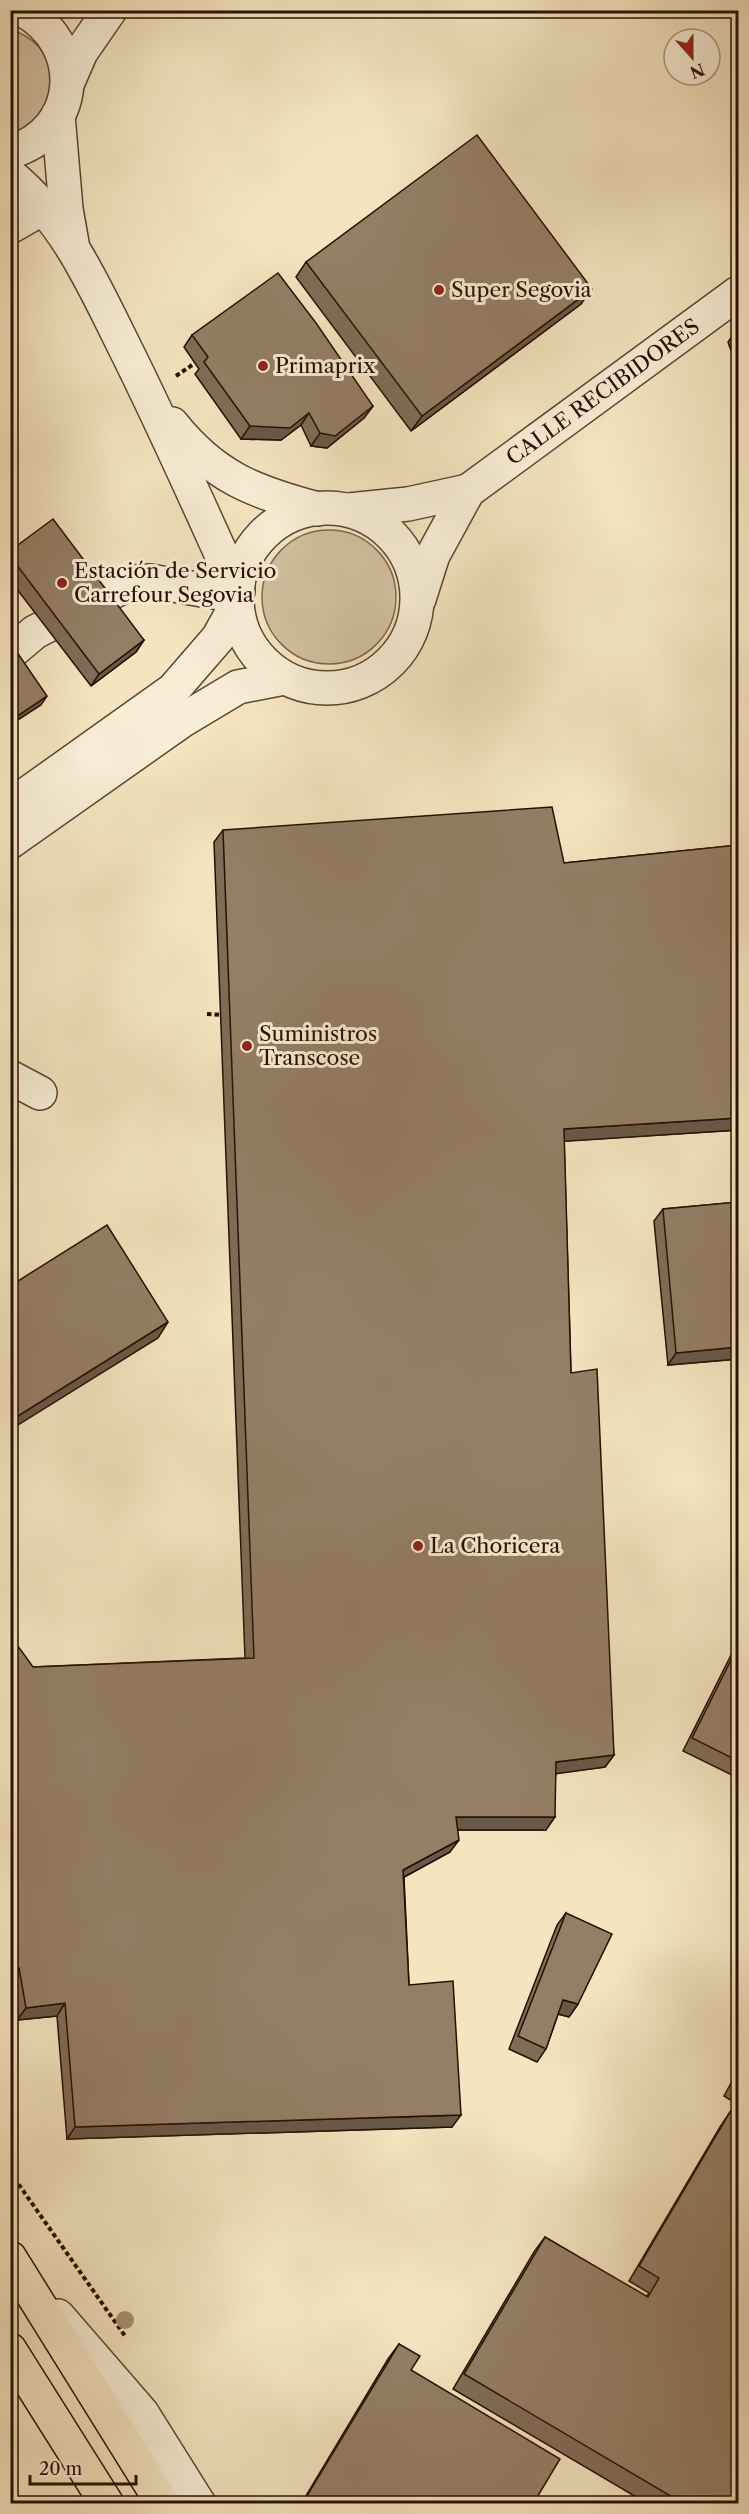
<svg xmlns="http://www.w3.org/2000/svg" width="749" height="2514" viewBox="0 0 749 2514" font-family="'Libre Caslon Text',serif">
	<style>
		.green { fill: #d2c0a0; stroke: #7e6752; stroke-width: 1.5 }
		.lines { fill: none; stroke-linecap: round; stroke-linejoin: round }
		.minor-casing { stroke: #5d4432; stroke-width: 36 }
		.major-casing { stroke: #2b0e03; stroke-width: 36 }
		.path { stroke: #2b0e03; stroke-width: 4; stroke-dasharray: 4.5 3; stroke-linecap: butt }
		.minor { stroke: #f8eed6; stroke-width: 33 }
		.major { stroke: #f4e5c0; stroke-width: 33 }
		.tree { fill: #a59176 }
		.wall { fill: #7f6c57; stroke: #2b0e03; stroke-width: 1.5 }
		.shaded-wall { fill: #685847; stroke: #2b0e03; stroke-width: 1.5 }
		.building { fill: #947e65; stroke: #2b0e03; stroke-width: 1.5 }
		.poi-dot { fill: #8f2418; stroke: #f8eed6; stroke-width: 2 }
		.labels { text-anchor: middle; stroke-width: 6; stroke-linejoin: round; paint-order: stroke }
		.poi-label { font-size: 21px; fill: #2b0e03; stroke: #f8eed6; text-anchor: start }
		.street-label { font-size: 21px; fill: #2b0e03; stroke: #f8eed6 }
	</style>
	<rect width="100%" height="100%" fill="#f4e5c0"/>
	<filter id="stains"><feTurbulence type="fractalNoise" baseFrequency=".00333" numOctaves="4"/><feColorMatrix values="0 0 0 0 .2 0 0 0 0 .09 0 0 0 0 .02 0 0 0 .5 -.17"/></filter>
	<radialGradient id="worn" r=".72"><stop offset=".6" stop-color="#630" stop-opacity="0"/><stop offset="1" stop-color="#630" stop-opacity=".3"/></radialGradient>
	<g class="green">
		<path d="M10,29c11,4 21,9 28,17 21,23 15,63 -10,80 -5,4 -12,6 -18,8z"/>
		<circle cx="329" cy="597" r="67"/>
	</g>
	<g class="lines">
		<g class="minor-casing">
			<g id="minor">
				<polyline points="68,82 81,52 110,10"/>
				<polyline points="58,115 66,209 72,243"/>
				<path d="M10,152c71,-20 76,-108 13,-142"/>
				<path d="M10,175c57,47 83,109 115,173 40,80 76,162 113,243"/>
				<polyline points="10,227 43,208"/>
				<path d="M172,424c42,53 82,68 146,85"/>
				<circle cx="327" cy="598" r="90"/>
				<polyline points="349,510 408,504 468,491"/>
				<polyline points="419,599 433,555 468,491 738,293"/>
				<polyline points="10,653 35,632 132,582 150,581 237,596"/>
				<polyline points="10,806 173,690 218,638 237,604"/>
				<polyline points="10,842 183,720 238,687 284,678"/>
				<polyline points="10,1077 40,1093"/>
				<polyline points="58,2316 142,2413 199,2504"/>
			</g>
		</g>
		<g class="major-casing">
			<g id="major">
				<polyline points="10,2258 163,2504"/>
				<polyline points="10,2350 107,2504"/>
			</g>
		</g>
		<g class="path">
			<polyline points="176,376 195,363"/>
			<polyline points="207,1014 221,1015"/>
			<polyline points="10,2172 125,2336"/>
		</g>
		<use href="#minor" class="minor"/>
		<use href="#major" class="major"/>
	</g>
	<circle class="tree" cx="125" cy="2320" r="9"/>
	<g class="wall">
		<polygon points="306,262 581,304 411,431 296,277"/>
		<polygon points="738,327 738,370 728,342"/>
		<polygon points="192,335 373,406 364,418 327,448 311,446 301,425 281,440 241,439 195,374 199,369 184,347"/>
		<polygon points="10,551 144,640 136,652 91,686 10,580"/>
		<polygon points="223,830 564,863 738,845 738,1130 564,1141 571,1373 614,1755 605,1767 556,1773 546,1830 457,1830 450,1852 404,1877 409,1985 452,2127 67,2139 57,2016 17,2020 11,1980 33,1667 245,1658 214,842"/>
		<polygon points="738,1202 738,1359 668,1365 654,1221 663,1209"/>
		<polygon points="738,1641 738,1778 683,1751"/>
		<polygon points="566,1913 578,2004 569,2017 558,2014 546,2049 537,2062 509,2049 557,1925"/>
		<polygon points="738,2070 738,2105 724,2096"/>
		<polygon points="730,2112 735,2504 648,2504 453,2389 534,2252 545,2237 646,2297 649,2293 629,2281 720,2127"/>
		<polygon points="399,2344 411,2370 533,2504 301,2504 388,2359"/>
	</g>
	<g class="shaded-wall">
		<polygon points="592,289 581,304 411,431 422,416"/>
		<polygon points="373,406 364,418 327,448 311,446 320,433"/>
		<polygon points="309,413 301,425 281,440 241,439 250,426"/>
		<polygon points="144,640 136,652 91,686 99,674"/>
		<polygon points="47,696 41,705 10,725 10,721"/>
		<polygon points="738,1118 738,1130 555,1142 564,1129"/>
		<polygon points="168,1322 158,1338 10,1430 10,1421"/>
		<polygon points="738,1347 738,1359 668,1365 676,1353"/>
		<polygon points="614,1755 605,1767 547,1775 556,1762"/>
		<polygon points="456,1817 555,1817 546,1830 447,1830"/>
		<polygon points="459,1840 450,1852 395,1882 403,1870"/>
		<polygon points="10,1968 19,1968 11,1980"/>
		<polygon points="563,2000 578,2004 569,2017 554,2013"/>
		<polygon points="65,2003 57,2016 17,2020 26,2008"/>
		<polygon points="461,2115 452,2127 67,2139 75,2127"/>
	</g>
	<g class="building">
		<polygon points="477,135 592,289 422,416 306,262"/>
		<polygon points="278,273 316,323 373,406 335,436 320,433 309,413 290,428 250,426 204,362 208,357 192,335"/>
		<polygon points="53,519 144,640 99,674 10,556 10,551"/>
		<polygon points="10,642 47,696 10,721"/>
		<polygon points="552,807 564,863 738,845 738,1118 564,1129 571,1373 597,1369 614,1755 556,1762 555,1817 456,1817 459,1840 403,1870 409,1985 453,1981 461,2115 75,2127 65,2003 26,2008 19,1968 10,1968 10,1635 33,1667 254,1658 223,830"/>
		<polygon points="738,1202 738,1347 676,1353 663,1209"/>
		<polygon points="107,1225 168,1322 10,1421 10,1286"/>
		<polygon points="738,1646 738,1761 692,1738"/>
		<polygon points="566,1913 612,1934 578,2004 563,2000 546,2049 518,2036"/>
		<polygon points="738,2073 738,2087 733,2083"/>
		<polygon points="730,2112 738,2116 738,2497 735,2504 684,2504 464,2374 545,2237 648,2297 659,2278 639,2266"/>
		<polygon points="399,2344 420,2356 411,2370 560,2459 533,2504 302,2504"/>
	</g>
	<g class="poi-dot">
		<circle cx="439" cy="290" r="6"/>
		<circle cx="263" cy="366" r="6"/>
		<circle cx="62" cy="583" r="6"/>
		<circle cx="247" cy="1046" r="6"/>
		<circle cx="418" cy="1546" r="6"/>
	</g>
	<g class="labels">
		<g class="poi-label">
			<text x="451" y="297">Super Segovia</text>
			<text x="275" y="373">Primaprix</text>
			<text x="74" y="578">Estación de Servicio<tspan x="74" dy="24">Carrefour Segovia</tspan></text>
			<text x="259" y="1041">Suministros<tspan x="259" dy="24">Transcose</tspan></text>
			<text x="430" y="1553">La Choricera</text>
		</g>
		<g class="street-label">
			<text transform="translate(603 392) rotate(-36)" y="7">CALLE RECIBIDORES</text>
		</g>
	</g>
	<rect width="749" height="2514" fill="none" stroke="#f4e5c0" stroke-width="36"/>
	<rect x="12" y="12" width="725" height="2490" fill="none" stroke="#2b0e03" stroke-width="3"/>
	<rect x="18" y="18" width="713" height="2478" fill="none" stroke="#2b0e03" stroke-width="1.5"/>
	<g transform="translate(692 57) rotate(159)"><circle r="28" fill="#f8eed6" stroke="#a69482" stroke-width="1.5"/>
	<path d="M0-4.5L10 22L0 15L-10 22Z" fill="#8f2418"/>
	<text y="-9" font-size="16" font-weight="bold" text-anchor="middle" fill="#2b0e03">N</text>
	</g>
	<path d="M30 2475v9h106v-9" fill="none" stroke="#2b0e03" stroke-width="3"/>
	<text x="39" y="2475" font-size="18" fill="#2b0e03" stroke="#f8eed6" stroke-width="4.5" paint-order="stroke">20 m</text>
	<rect width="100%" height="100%" filter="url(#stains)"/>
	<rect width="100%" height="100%" fill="url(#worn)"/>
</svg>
